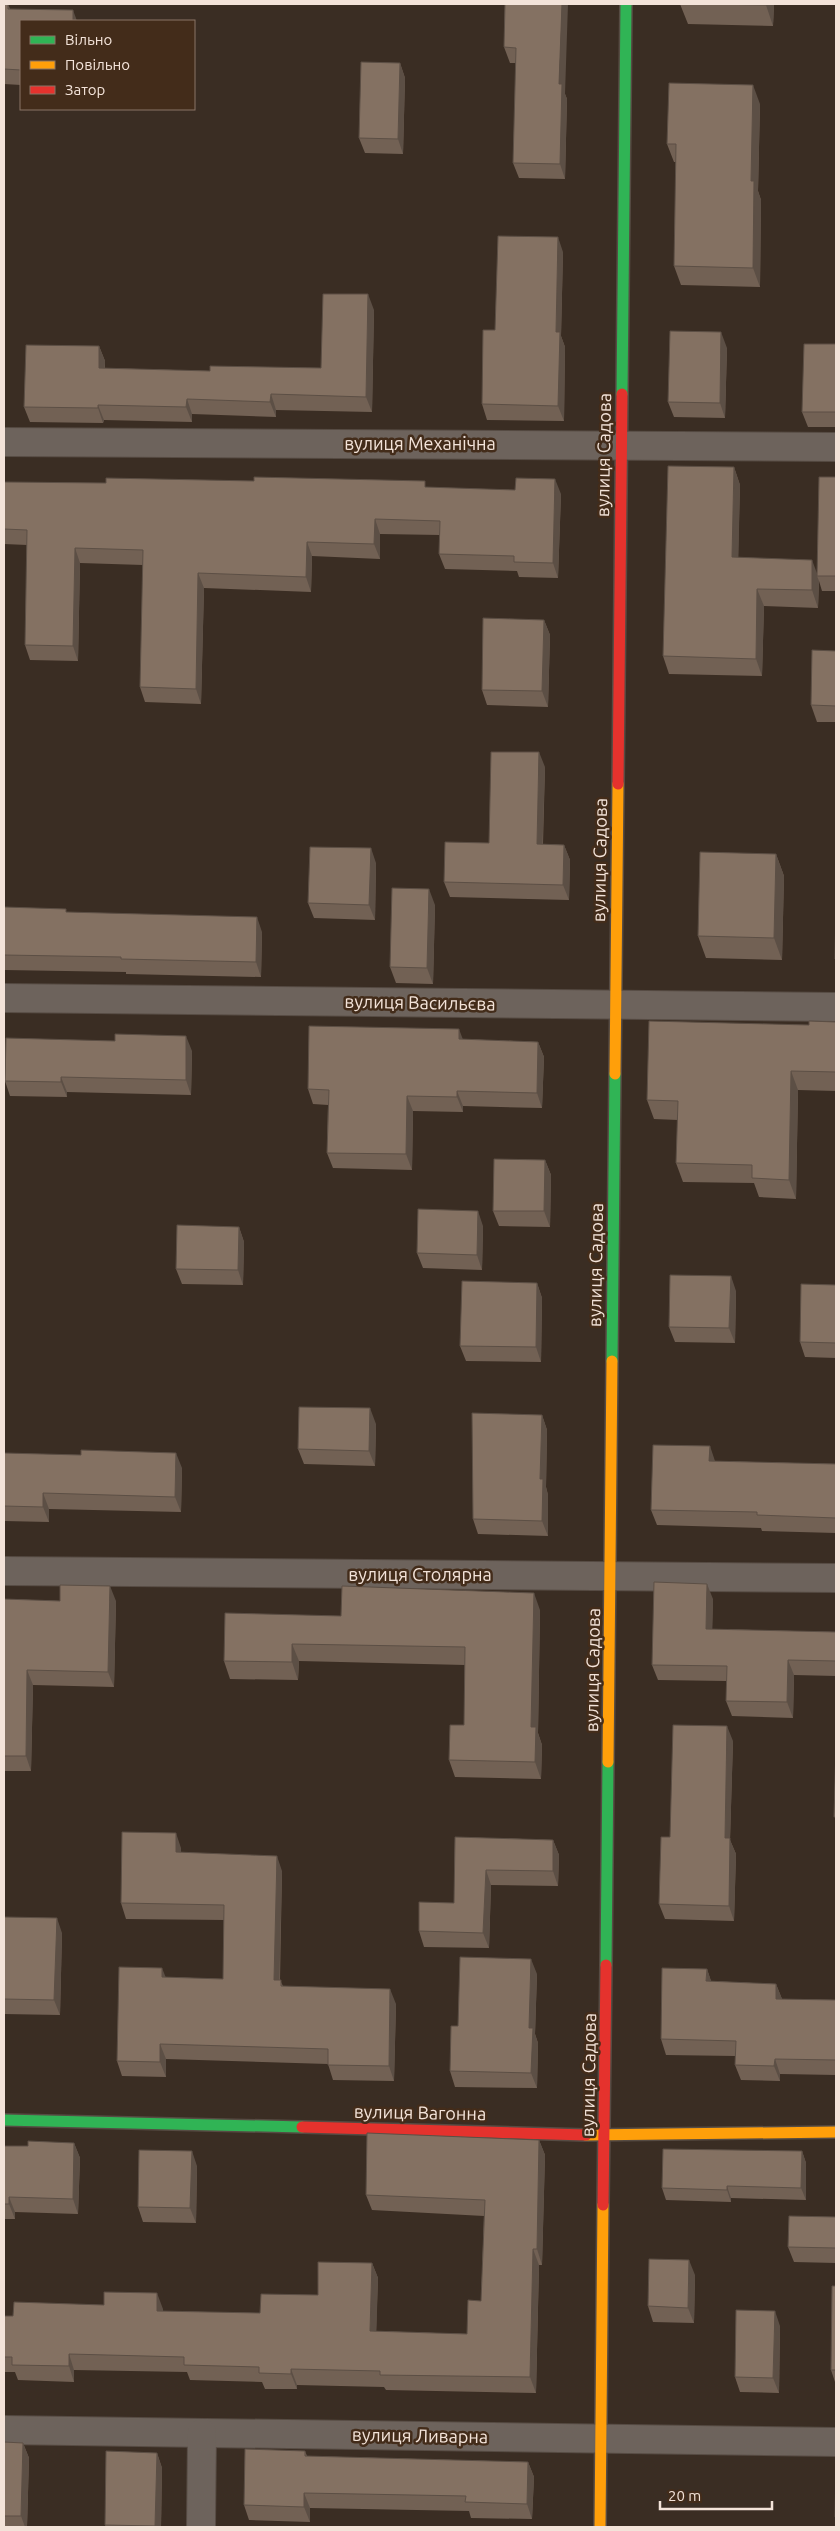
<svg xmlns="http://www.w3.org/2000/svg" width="840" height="2531" viewBox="0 0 840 2531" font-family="Ubuntu,sans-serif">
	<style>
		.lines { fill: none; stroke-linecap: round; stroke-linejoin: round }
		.street-casing { stroke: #564b43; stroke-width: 30 }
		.fast-casing { stroke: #564b43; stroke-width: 14 }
		.slow-casing { stroke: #564b43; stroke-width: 14 }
		.jam-casing { stroke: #564b43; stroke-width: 14 }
		.street { stroke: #6d635c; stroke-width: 28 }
		.fast { stroke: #30b455; stroke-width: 11 }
		.slow { stroke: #ff9f0a; stroke-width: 11 }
		.jam { stroke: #e5322d; stroke-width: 11 }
		.wall { fill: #726154 }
		.shaded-wall { fill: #5c4f45 }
		.building { fill: #847162; stroke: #5c4f45 }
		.labels { text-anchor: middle; stroke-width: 5; stroke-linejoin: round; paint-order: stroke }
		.street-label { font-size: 18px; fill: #f3e3d9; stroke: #432c1a }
	</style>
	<rect width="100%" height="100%" fill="#3a2d23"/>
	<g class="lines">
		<g class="street-casing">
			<g id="street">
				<polyline points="4,442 836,447"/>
				<polyline points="4,998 836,1007"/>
				<polyline points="4,1571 836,1578"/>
				<polyline points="4,2430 836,2442"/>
				<polyline points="201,2527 202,2433"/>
			</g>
		</g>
		<g class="fast-casing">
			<g id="fast">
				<polyline points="622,394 626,4"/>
				<polyline points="612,1361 615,1074"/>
				<polyline points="606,1965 608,1762"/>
				<polyline points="4,2120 302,2127"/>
			</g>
		</g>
		<g class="slow-casing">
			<g id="slow">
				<polyline points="615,1074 618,784"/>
				<polyline points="608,1762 612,1361"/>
				<polyline points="586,2135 836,2132"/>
				<polyline points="600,2527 603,2205"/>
			</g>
		</g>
		<g class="jam-casing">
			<g id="jam">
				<polyline points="618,784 622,394"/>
				<polyline points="302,2127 586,2135"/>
				<polyline points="603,2205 606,1965"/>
			</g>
		</g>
		<use href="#street" class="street"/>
		<use href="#fast" class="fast"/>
		<use href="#slow" class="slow"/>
		<use href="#jam" class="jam"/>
	</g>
	<g class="wall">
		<polygon points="4,4 8,4 10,9 21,21 21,85 4,84"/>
		<polygon points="146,4 193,4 193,5"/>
		<polygon points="505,4 565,94 567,99 565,179 519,178 513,163 516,63 510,63 504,47"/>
		<polygon points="680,4 774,4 773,26 688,24"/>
		<polygon points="400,63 405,78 403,154 365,153 359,138"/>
		<polygon points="760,104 758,191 761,200 760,287 681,285 674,266 676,162 674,162 667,144"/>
		<polygon points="563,252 561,336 565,347 564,421 487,420 482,404 495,330"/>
		<polygon points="374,310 372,412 276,410 276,417 192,414 192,422 104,420 103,423 30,422 24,407 99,346 105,361 105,368 210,371 321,368"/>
		<polygon points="836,344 836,427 808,427 802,412"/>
		<polygon points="727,348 725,418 674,417 668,402"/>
		<polygon points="734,467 740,485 738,558 817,573 836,477 836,591 822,591 819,581 818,608 764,606 762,676 669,674 663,656"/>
		<polygon points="4,482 427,487 561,494 558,578 519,577 517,571 445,569 439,554 440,535 380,534 380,559 312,556 311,592 204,588 201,704 145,702 140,687 143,565 80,563 78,661 30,660 25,645 27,545 4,544"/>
		<polygon points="544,620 550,635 548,707 487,705 482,690"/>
		<polygon points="836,651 836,722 817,722 811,705"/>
		<polygon points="545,767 543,844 564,845 570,860 569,900 450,897 444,882 489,843"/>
		<polygon points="776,854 784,876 782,960 706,958 698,936"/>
		<polygon points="376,863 375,920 314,918 308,903"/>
		<polygon points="435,905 433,984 396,983 390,967"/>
		<polygon points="4,907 67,912 262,932 261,977 126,974 126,972 4,970"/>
		<polygon points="836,1022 836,1091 798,1090 796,1199 759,1197 754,1183 683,1182 676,1163 678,1120 654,1119 647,1100 809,1025"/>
		<polygon points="463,1039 538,1042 544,1057 542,1108 463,1106 463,1112 413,1111 412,1170 333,1168 327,1153 328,1105 313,1104 308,1089"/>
		<polygon points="192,1051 191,1095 67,1092 67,1097 10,1096 5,1081"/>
		<polygon points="545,1160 551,1175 550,1227 499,1226 493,1211"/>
		<polygon points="483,1226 482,1270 423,1268 417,1253"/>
		<polygon points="239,1227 244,1242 243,1285 182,1284 176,1269"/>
		<polygon points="537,1283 542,1298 541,1362 466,1361 460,1346"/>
		<polygon points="836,1285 836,1358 805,1357 800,1342"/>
		<polygon points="736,1291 735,1343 675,1342 669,1327"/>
		<polygon points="542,1415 547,1430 546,1487 548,1495 548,1536 478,1534 473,1519"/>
		<polygon points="376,1424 375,1466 304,1464 298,1449"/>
		<polygon points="4,1453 182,1468 181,1512 49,1509 49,1522 4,1521"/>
		<polygon points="715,1461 836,1464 836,1533 762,1531 761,1528 657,1525 651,1510"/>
		<polygon points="4,1599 60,1601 116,1601 114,1687 33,1685 31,1771 4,1771"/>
		<polygon points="713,1599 712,1629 836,1632 836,1676 794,1675 793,1718 732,1716 726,1701 726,1681 658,1680 652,1665"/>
		<polygon points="540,1610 538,1733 542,1745 541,1779 455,1777 449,1760 464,1725 465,1665 299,1661 298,1680 230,1679 224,1661 341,1616"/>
		<polygon points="733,1741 730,1840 736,1854 734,1921 665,1919 659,1904 670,1837"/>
		<polygon points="455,1837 553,1840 559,1855 558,1886 491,1885 489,1948 424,1947 419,1931 454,1903"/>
		<polygon points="181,1848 181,1852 282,1871 280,1980 283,1986 396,2004 394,2081 333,2080 328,2064 166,2059 166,2077 122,2076 117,2061 166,1977 223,1979 224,1920 126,1919 121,1903"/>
		<polygon points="4,1917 62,1933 60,2015 4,2014"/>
		<polygon points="707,1969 711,1981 776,1984 782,1999 836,2000 836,2075 780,2074 780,2081 741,2080 735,2065 735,2056 666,2055 661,2039"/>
		<polygon points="537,1974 535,2034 538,2043 537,2088 455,2087 450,2071 458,2026"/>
		<polygon points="539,2140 545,2155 542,2265 539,2265 536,2393 386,2390 384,2387 297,2385 297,2389 265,2389 262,2382 190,2380 187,2372 74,2370 74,2382 18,2380 15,2372 4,2372 4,2316 13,2316 163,2309 163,2311 260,2313 318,2295 372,2263 378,2278 376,2331 467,2334 481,2301 484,2216 372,2210 366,2195"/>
		<polygon points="74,2143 80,2158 78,2214 15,2212 15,2219 4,2219 4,2146 28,2146"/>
		<polygon points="802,2151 806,2163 806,2200 731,2198 731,2202 666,2200 662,2188"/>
		<polygon points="197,2166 196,2223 143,2222 138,2207"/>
		<polygon points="836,2217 836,2263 794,2262 788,2247"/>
		<polygon points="695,2275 694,2323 653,2322 648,2306"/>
		<polygon points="780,2326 779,2393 740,2392 735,2377"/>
		<polygon points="831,2370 836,2370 836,2385"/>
		<polygon points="4,2442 23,2443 29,2458 27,2527 4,2527"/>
		<polygon points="305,2451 307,2456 528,2462 534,2477 532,2519 471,2518 469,2511 310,2508 310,2522 249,2520 244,2505"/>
		<polygon points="157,2453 162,2468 161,2527 106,2527 105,2525"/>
	</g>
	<g class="shaded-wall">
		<polygon points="562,4 568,4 565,94 567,99 565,179 560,164 559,84"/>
		<polygon points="766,4 774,4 773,26 766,5"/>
		<polygon points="73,10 77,21 73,21"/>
		<polygon points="400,63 405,78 403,154 398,139"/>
		<polygon points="753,85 760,104 758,191 761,200 760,287 753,268 751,181"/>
		<polygon points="558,237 563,252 561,336 565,347 564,421 558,406 556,332"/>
		<polygon points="368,294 374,310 372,412 366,397"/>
		<polygon points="721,332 727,348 725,418 720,403"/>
		<polygon points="99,346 105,361 104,383 99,368"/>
		<polygon points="271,394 276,410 276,417 270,402"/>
		<polygon points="187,399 192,414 192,422 186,407"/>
		<polygon points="98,405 104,420 103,423 98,408"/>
		<polygon points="734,467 740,485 738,575 732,557"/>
		<polygon points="555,479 561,494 558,578 553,563"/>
		<polygon points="375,519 380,534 380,559 374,544"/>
		<polygon points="307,542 312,556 311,592 306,577"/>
		<polygon points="75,548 80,563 78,661 73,646"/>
		<polygon points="812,560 818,576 817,576 819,581 818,608 812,590"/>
		<polygon points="198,573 204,588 201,704 196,689"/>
		<polygon points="757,589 764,606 762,676 756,659"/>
		<polygon points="544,620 550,635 548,707 542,691"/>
		<polygon points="539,752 545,767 542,859 537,844"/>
		<polygon points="564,845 570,860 569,900 563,885"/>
		<polygon points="371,848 376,863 375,920 369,905"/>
		<polygon points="776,854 784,876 782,960 774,938"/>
		<polygon points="429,889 435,905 433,984 427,968"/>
		<polygon points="257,917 262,932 261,977 256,962"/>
		<polygon points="459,1029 465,1045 459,1039"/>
		<polygon points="186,1036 192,1051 191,1095 186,1080"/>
		<polygon points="538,1042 544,1057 542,1108 537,1093"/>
		<polygon points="791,1071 798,1090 796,1199 789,1180"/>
		<polygon points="61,1077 67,1092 67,1097 61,1082"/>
		<polygon points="457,1091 463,1106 463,1112 457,1097"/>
		<polygon points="407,1096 413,1111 412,1170 406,1154"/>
		<polygon points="545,1160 551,1175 550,1227 544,1211"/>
		<polygon points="478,1211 483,1226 482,1270 477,1255"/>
		<polygon points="239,1227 244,1242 243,1285 238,1270"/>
		<polygon points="731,1276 736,1291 735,1343 729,1328"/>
		<polygon points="537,1283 542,1298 541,1362 536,1347"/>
		<polygon points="370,1408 376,1424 375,1466 369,1451"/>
		<polygon points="542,1415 547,1430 546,1487 548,1495 548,1536 542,1521 540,1479"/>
		<polygon points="710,1446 715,1461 709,1461"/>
		<polygon points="176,1453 182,1468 181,1512 175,1497"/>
		<polygon points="43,1493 49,1509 49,1522 43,1507"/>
		<polygon points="707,1584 713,1599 712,1644 706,1629"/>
		<polygon points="110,1586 116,1601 114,1687 108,1672"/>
		<polygon points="534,1593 540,1610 538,1733 542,1745 541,1779 535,1762 531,1727"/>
		<polygon points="292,1644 299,1661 298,1680 292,1662"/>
		<polygon points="788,1660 794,1675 793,1718 787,1702"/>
		<polygon points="27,1670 33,1685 31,1771 26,1756"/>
		<polygon points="727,1726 733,1741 730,1840 736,1854 734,1921 729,1906 725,1838"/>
		<polygon points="176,1833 181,1848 181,1867 176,1852"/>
		<polygon points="553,1840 559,1855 558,1886 553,1871"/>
		<polygon points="277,1856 282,1871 279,1995 274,1980"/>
		<polygon points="486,1870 491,1885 489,1948 483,1933"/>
		<polygon points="57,1918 62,1933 60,2015 54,2000"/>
		<polygon points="531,1959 537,1974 535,2034 538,2043 537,2088 531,2073 529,2028"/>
		<polygon points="162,1968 168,1983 162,1977"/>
		<polygon points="707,1969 712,1984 706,1981"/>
		<polygon points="776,1984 782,1999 776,1999"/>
		<polygon points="390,1989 396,2004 394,2081 389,2066"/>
		<polygon points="160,2044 166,2059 166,2077 160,2062"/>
		<polygon points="775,2059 780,2074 780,2081 774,2066"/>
		<polygon points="539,2140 545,2155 542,2265 537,2249"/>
		<polygon points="74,2143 80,2158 78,2214 73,2199"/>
		<polygon points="192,2151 197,2166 196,2223 190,2208"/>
		<polygon points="802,2151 806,2163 806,2200 801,2188"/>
		<polygon points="727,2186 731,2198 731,2202 727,2190"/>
		<polygon points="9,2197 15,2212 15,2219 9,2204"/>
		<polygon points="533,2249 539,2265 536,2393 530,2377"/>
		<polygon points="689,2260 695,2275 694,2323 688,2308"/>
		<polygon points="372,2263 378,2278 376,2346 370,2331"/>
		<polygon points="157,2293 163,2309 163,2326 157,2311"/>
		<polygon points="775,2311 780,2326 779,2393 773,2378"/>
		<polygon points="69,2354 74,2370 74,2382 69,2366"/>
		<polygon points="291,2369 297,2385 297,2389 291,2374"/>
		<polygon points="23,2443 29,2458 27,2527 25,2527 21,2516"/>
		<polygon points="157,2453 162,2468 161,2527 155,2527 155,2526"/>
		<polygon points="528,2462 534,2477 532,2519 527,2504"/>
		<polygon points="304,2493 310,2508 310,2522 304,2507"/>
	</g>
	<g class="building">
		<polygon points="4,4 8,4 8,9 73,10 73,21 21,21 21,70 4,69"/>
		<polygon points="505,4 562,4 559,84 562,84 560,164 513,163 516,48 504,47"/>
		<polygon points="710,4 766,4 766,5"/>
		<polygon points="361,62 400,63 398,139 359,138"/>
		<polygon points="669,83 753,85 751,181 754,181 753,268 674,266 676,144 667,144"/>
		<polygon points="498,236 558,237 556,332 560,332 558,406 482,404 483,330 495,330"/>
		<polygon points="323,294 368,294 366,397 271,394 270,402 187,399 186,407 98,405 98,408 24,407 26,345 99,346 99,368 210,371 210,366 321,368"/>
		<polygon points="670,331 721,332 720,403 668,402"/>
		<polygon points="804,344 836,344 836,412 802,412"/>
		<polygon points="668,466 734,467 732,557 812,560 812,590 757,589 756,659 663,656"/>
		<polygon points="254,477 425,481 425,487 515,490 516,478 555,479 553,563 514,562 514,556 439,554 440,521 375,519 374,544 307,542 306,577 198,573 196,689 140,687 143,550 75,548 73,646 25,645 27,530 4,529 4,482 106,483 106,478 254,481"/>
		<polygon points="819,477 836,477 836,576 817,576"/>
		<polygon points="483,618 544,620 542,691 482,690"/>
		<polygon points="812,650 836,651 836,706 811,705"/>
		<polygon points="491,752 539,752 537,844 564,845 563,885 444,882 445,842 489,843"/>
		<polygon points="310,847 371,848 369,905 308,903"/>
		<polygon points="700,852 776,854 774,938 698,936"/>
		<polygon points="392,888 429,889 427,968 390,967"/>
		<polygon points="836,906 836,959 835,959"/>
		<polygon points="4,907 66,909 66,912 257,917 256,962 121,959 121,957 4,955"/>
		<polygon points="649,1021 809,1025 809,1021 836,1022 836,1072 791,1071 789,1180 752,1178 752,1165 676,1163 678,1101 647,1100"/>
		<polygon points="309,1026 459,1029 459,1039 538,1042 537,1093 457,1091 457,1097 407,1096 406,1154 327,1153 329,1090 308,1089"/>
		<polygon points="115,1034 186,1036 186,1080 61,1077 61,1082 5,1081 6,1038 115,1041"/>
		<polygon points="494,1159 545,1160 544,1211 493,1211"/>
		<polygon points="418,1209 478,1211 477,1255 417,1253"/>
		<polygon points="177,1225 239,1227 238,1270 176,1269"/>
		<polygon points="670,1275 731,1276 729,1328 669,1327"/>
		<polygon points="462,1281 537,1283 536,1347 460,1346"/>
		<polygon points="801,1284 836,1285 836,1343 800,1342"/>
		<polygon points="299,1407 370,1408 369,1451 298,1449"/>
		<polygon points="472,1413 542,1415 540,1479 543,1479 542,1521 473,1519"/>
		<polygon points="653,1445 710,1446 709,1461 836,1464 836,1518 757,1515 757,1512 651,1510"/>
		<polygon points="81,1450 176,1453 175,1497 43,1493 43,1507 4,1506 4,1453 81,1455"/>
		<polygon points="654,1582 707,1584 706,1629 836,1632 836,1661 788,1660 787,1702 726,1701 727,1666 652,1665"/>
		<polygon points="60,1585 110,1586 108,1672 27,1670 26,1756 4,1756 4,1599 60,1601"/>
		<polygon points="342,1586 534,1593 531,1727 536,1727 535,1762 449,1760 450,1725 464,1725 465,1647 292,1644 292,1662 224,1661 225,1613 341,1616"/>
		<polygon points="673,1725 727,1726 725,1838 730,1838 729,1906 659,1904 661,1837 670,1837"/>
		<polygon points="836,1746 836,1817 834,1817"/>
		<polygon points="122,1832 176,1833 176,1852 277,1856 274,1980 281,1980 281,1986 390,1989 389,2066 328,2065 328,2049 160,2044 160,2062 117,2061 119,1967 162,1968 162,1977 223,1979 224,1905 121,1903"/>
		<polygon points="455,1837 553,1840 553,1871 486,1870 483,1933 419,1931 419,1902 454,1903"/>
		<polygon points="4,1917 57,1918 54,2000 4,1999"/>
		<polygon points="460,1957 531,1959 529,2028 533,2028 531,2073 450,2071 451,2026 458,2026"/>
		<polygon points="662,1968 707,1969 706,1981 776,1984 776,1999 836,2000 836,2060 775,2059 774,2066 735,2065 736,2041 661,2039"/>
		<polygon points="367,2133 539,2140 537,2249 533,2249 530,2377 380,2375 380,2371 291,2369 291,2374 259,2373 259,2367 184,2365 184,2357 69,2354 69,2366 12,2365 12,2357 4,2357 4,2316 13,2316 14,2302 104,2305 104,2292 157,2293 157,2311 260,2313 261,2294 318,2295 318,2262 372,2263 370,2331 467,2334 468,2300 481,2301 485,2200 366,2195"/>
		<polygon points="28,2141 74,2143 73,2199 9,2197 9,2204 4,2204 4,2146 28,2146"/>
		<polygon points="663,2149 802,2151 801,2188 727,2186 727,2190 662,2188"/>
		<polygon points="139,2150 192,2151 190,2208 138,2207"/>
		<polygon points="789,2216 836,2217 836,2248 788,2247"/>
		<polygon points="649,2259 689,2260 688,2308 648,2306"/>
		<polygon points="832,2286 836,2286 836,2370 831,2370"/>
		<polygon points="736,2310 775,2311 773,2378 735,2377"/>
		<polygon points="4,2442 23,2443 21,2516 4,2516"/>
		<polygon points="245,2449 305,2451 305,2456 528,2462 527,2504 465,2502 466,2496 304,2493 304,2507 244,2505"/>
		<polygon points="106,2451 157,2453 155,2526 105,2525"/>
		<polygon points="836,2467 836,2517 835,2517"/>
	</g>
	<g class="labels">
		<g class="street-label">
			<text x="420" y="450">вулиця Механічна</text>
			<text transform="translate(604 455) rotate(-89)" y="6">вулиця Садова</text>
			<text transform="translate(600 860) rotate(-89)" y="6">вулиця Садова</text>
			<text transform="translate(420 1003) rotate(1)" y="6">вулиця Васильєва</text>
			<text transform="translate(596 1265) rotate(-89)" y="6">вулиця Садова</text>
			<text x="420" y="1581">вулиця Столярна</text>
			<text transform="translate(593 1670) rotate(-89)" y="6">вулиця Садова</text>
			<text transform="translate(589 2075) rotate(-89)" y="6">вулиця Садова</text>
			<text transform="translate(420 2113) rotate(1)" y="6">вулиця Вагонна</text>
			<text transform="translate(420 2436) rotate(1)" y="6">вулиця Ливарна</text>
		</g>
	</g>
	<rect width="840" height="2531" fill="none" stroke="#f3e3d9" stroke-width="10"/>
	<rect x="20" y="20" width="175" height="90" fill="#432c1a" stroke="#897566"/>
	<rect x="30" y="36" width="25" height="8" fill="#30b455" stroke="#897566"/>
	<text x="65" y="45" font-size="15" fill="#f3e3d9">Вільно</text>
	<rect x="30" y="61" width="25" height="8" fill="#ff9f0a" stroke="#897566"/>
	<text x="65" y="70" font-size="15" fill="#f3e3d9">Повільно</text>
	<rect x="30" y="86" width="25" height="8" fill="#e5322d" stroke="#897566"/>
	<text x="65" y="95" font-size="15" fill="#f3e3d9">Затор</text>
	<path d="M660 2501v8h112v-8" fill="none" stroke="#f3e3d9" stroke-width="2.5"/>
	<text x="668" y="2501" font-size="15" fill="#f3e3d9" stroke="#432c1a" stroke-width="4" paint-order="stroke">20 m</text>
</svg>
